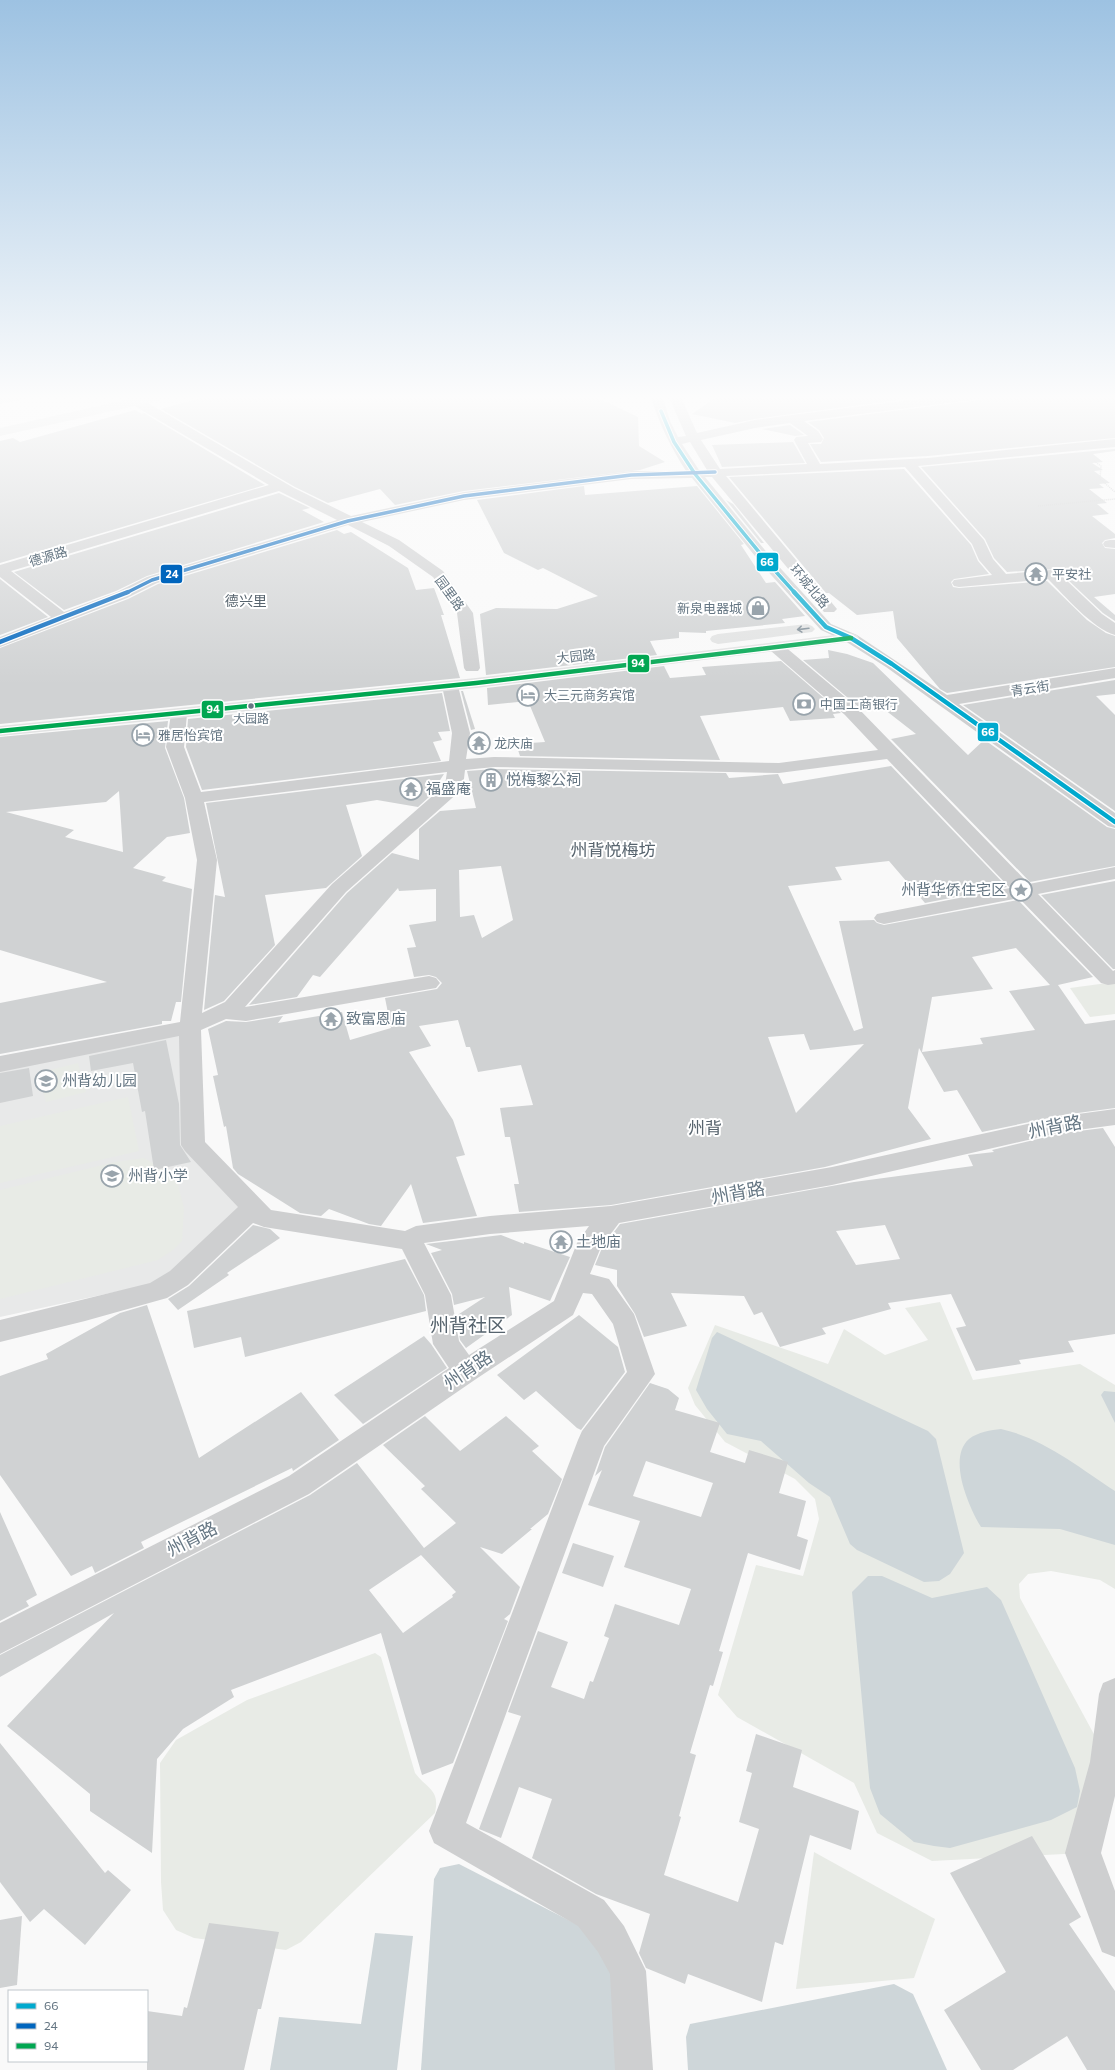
<svg xmlns="http://www.w3.org/2000/svg" width="1115" height="2070" viewBox="0 0 1115 2070" font-family="Commissioner,'Noto Sans SC',sans-serif">
	<style>
		.built { fill: #e8e9e9 }
		.green { fill: #e8ebe6 }
		.water { fill: #ced6d9 }
		.building { fill: #d0d2d3; fill-rule: evenodd }
		.lines { fill: none; stroke-linecap: round; stroke-linejoin: round }
		.path { stroke: #cbcccd; stroke-width: 1.5; stroke-dasharray: 1 1; stroke-linecap: butt }
		.minor { fill: #cecfd0; fill-rule: evenodd }
		.major { fill: #e1e2e2; fill-rule: evenodd }
		.bus-1-far1-casing { stroke: #fff; stroke-width: 5.5 }
		.bus-1-casing { stroke: #fff; stroke-width: 7 }
		.bus-2-far1-casing { stroke: #fff; stroke-width: 5.5 }
		.bus-2-casing { stroke: #fff; stroke-width: 7 }
		.bus-3-casing { stroke: #fff; stroke-width: 7 }
		.bus-1-far1 { stroke: #00a9ce; stroke-width: 3.5 }
		.bus-1 { stroke: #00a9ce; stroke-width: 4.5 }
		.bus-2-far1 { stroke: #0065bd; stroke-width: 3.5 }
		.bus-2 { stroke: #0065bd; stroke-width: 4.5 }
		.bus-3 { stroke: #00a651; stroke-width: 4.5 }
		.oneway { stroke: #7e8c96 }
		.bus-dot { fill: #657683; stroke: #fff; stroke-width: 1.5 }
		.labels { text-anchor: middle; stroke-width: 4; stroke-linejoin: round; paint-order: stroke }
		.far-bus-label { font-size: 12px; fill: #657683; stroke: #fff }
		.far-street-label { font-size: 13px; fill: #657683; stroke: #fff }
		.far-poi-label { font-size: 13px; fill: #657683; stroke: #fff; text-anchor: start }
		.far-quarter-label { font-size: 14px; fill: #57646e; stroke: #fff }
		.poi-label { font-size: 15px; fill: #657683; stroke: #fff; text-anchor: start }
		.quarter-label { font-size: 17px; fill: #57646e; stroke: #fff }
		.near-street-label { font-size: 18px; fill: #657683; stroke: #fff }
		.near-neighbourhood-label { font-size: 19px; fill: #57646e; stroke: #fff }
		.line-badge { stroke: #fff; stroke-width: 1.5 }
		.badge-label { font-size: 11px; text-anchor: middle; font-weight: bold; fill: #fff }
	</style>
	<rect width="100%" height="100%" fill="#f9f9f9"/>
	<polygon class="built" points="190,1027 193,1145 254,1207 179,1278 0,1317 0,1064"/>
	<g class="green">
		<polygon points="1115,982 1115,1014 1090,1017 1070,988"/>
		<polygon points="78,1063 86,1092 46,1102 38,1073"/>
		<polygon points="128,1097 139,1151 0,1183 0,1126"/>
		<polygon points="144,1158 170,1173 178,1185 184,1208 182,1241 173,1250 158,1260 0,1299 0,1190 115,1162"/>
		<polygon points="940,1302 973,1380 1080,1364 1115,1385 1115,1589 1100,1580 1051,1571 1028,1574 1019,1584 1020,1598 1102,1749 1083,1853 932,1861 877,1833 854,1783 737,1717 718,1695 756,1565 803,1576 819,1519 815,1499 795,1479 725,1442 695,1405 688,1388 715,1325 828,1364 844,1329 885,1355 928,1340 905,1308"/>
		<path d="M375,1653l6,4 34,116c13,17 25,16 20,40l-134,129 -15,8 -92,-12 -18,-8 -13,-20 -2,-28 -1,-119 16,-23 71,-40z"/>
		<polygon points="814,1852 935,1919 914,1978 796,1989"/>
	</g>
	<g class="water">
		<polygon points="0,395 43,395 0,404"/>
		<polygon points="717,1332 928,1431 936,1439 964,1553 950,1574 939,1581 924,1582 857,1550 850,1544 830,1497 809,1483 761,1441 727,1434 707,1409 696,1390 712,1338"/>
		<polygon points="1104,1391 1115,1392 1115,1423 1101,1395"/>
		<path d="M1001,1429c42,9 79,39 114,62v54l-55,-16 -79,-2c-12,-20 -34,-69 -12,-88 9,-7 22,-9 32,-10z"/>
		<polygon points="868,1576 882,1576 932,1598 987,1587 1001,1600 1075,1768 1080,1791 1077,1807 1051,1820 950,1848 934,1846 914,1842 880,1814 870,1788 852,1592"/>
		<polygon points="459,1864 578,1925 600,1949 613,1976 623,2070 421,2070 434,1879 440,1868"/>
		<polygon points="375,1933 413,1936 397,2070 270,2070 279,2017 361,2024"/>
		<polygon points="894,1984 913,1994 947,2070 688,2070 686,2037 690,2024"/>
	</g>
	<g class="building">
		<polygon points="212,395 592,395 638,417 639,446 665,462 640,470 464,491 395,505 380,489 328,503 295,487 161,409"/>
		<polygon points="719,395 935,395 755,419 735,423 692,414"/>
		<polygon points="987,395 991,395 991,398 1013,395 1115,395 1115,438 928,456 821,462 810,444 821,444 824,438 819,430 808,422 980,400"/>
		<polygon points="135,410 142,414 144,413 265,485 0,563 0,441 13,438 20,442"/>
		<polygon points="790,425 804,435 795,436 762,429"/>
		<polygon points="793,442 805,463 722,467 712,445"/>
		<polygon points="1115,449 1115,451 1093,454 1103,462 1092,463 1103,470 1094,471 1110,483 1099,484 1104,488 1089,489 1107,503 1097,504 1109,514 1092,516 1115,534 1115,538 1105,540 1102,543 1105,548 1115,549 1115,594 1094,597 1115,615 1115,621 1103,613 1066,578 1090,575 1093,572 1090,567 1007,572 994,558 985,539 921,467"/>
		<polygon points="904,469 971,545 978,561 989,574 954,579 951,582 953,587 959,588 1047,581 1087,620 1106,633 1115,636 1115,667 947,693 940,689 897,638 893,611 857,615 829,593 826,593 729,477"/>
		<polygon points="584,486 585,495 697,486 744,544 741,545 766,583 775,582 805,616 782,619 785,623 706,631 706,633 679,632 679,638 650,641 657,655 486,675 480,614 496,608 557,609 598,596 543,568 538,570 504,553 477,500"/>
		<polygon points="279,493 310,508 302,510 324,522 147,576 116,591 64,610 14,572"/>
		<polygon points="726,500 733,504 764,543 761,543"/>
		<polygon points="337,530 344,534 351,532 408,568 416,590 434,588 444,615 441,615 460,678 0,724 0,648 128,599 158,584"/>
		<polygon points="0,579 48,617 0,635"/>
		<polygon points="828,650 847,654 873,663 968,755 984,740 982,738 1107,827 1115,829 1115,866 1030,882 891,739 916,734 880,706 861,709 803,660 829,658"/>
		<polygon points="781,661 841,713 833,714 835,718 790,721 783,707 700,716 720,760 520,756 516,744 545,742 528,701 488,705 487,688 664,666 670,678 706,675 702,667"/>
		<polygon points="1115,680 1115,694 1096,696 1115,715 1115,811 963,705"/>
		<polygon points="461,691 463,691 475,729 471,730"/>
		<polygon points="442,693 450,731 438,732 442,740 433,742 441,761 202,790 186,747 188,719"/>
		<path d="M168,721l-3,27 19,50 6,35 -23,4 -34,31 33,9 -4,4 30,8 -11,113h-5l-5,19h-9v3l-162,30v-51l107,-21 -107,-32v-213zM119,791l4,61 -58,-15 9,-7 -68,-18 100,-10z"/>
		<path d="M891,766l116,121 -82,16 -36,-42 -54,6 7,13 -54,6 66,145 9,-3 -24,-107 35,-1 3,3 7,2 134,-25 75,77 -35,8 27,39 30,-4v88l-52,7 -81,17 -25,-42 -13,2 -25,-44 -11,60 23,31 -106,28 -214,38 -92,7 -5,-28h5l-9,-47h-5l-5,-29 33,-3 -12,-40 -43,7 -8,-25h-4l-8,-27 -39,6 12,20 -22,6 44,68 12,35 -9,2 21,59 -54,7 -12,-39 -30,42 -12,-2 -40,-15 -8,7 -21,-3 -62,-39 -5,-6 -7,-42 -2,1 -11,-51 5,-1 -10,-46 18,-8 20,1 37,-6 -5,7 64,-11 8,28 41,-12 -6,-30 52,-9 5,-6 -6,-6 -7,-2 -15,2 -7,-29 9,-1 -7,-22 27,-4v-32l-37,2 -1,-3 -78,89 -7,-2 -16,22 -48,8 98,-112 45,-40 27,7v-31l21,-18 36,-3 -9,-37 28,-2 231,4 3,5 49,-4 5,10zM501,866l12,54 -31,18 -8,-23 -14,2 -1,-47zM1016,948l34,37 -41,6 26,39 -55,8 3,6 -61,8 10,-55 61,-8 -21,-32zM804,1034l6,16 54,-6 -68,69 -28,-76z"/>
		<polygon points="444,774 429,797 418,807 377,800 346,805 362,856 326,888 265,895 275,945 224,1001 204,1010 215,895 225,897 206,803"/>
		<polygon points="1115,881 1115,969 1113,969 1041,895"/>
		<polygon points="166,1040 179,1104 180,1145 191,1162 154,1170 145,1111 142,1112 133,1063 91,1071 89,1056"/>
		<polygon points="29,1068 33,1096 0,1103 0,1073"/>
		<path d="M1103,1128l12,19v187l-47,7 6,11 -55,8 2,4 -45,7 -20,-43 10,-2 -15,-32 -63,9 3,6 -69,19 4,6 -46,13 -18,-35 -8,3 -10,-19 -73,-3 16,33 -43,11 -9,-23 -18,-28v-16l-22,-5 7,-17 18,-24 234,-42 119,-16 -5,-11 26,-3 -2,-2 71,-17zM885,1225l15,34 -44,6 -20,-34z"/>
		<polygon points="253,1225 270,1229 280,1238 227,1273 229,1275 178,1310 168,1299 189,1286"/>
		<polygon points="501,1235 524,1244 524,1242 570,1257 550,1301 509,1287 512,1315 466,1348 460,1340 456,1316 485,1297 454,1305 452,1294 431,1253 442,1250 426,1244"/>
		<polygon points="405,1259 424,1295 426,1311 245,1357 241,1337 194,1348 187,1311"/>
		<polygon points="147,1305 199,1458 301,1392 339,1440 293,1471 292,1468 141,1542 144,1548 95,1573 92,1566 71,1576 0,1475 0,1376 48,1359 46,1354 120,1313"/>
		<polygon points="579,1315 618,1347 625,1372 581,1430 577,1428 536,1391 524,1400 497,1375"/>
		<polygon points="424,1336 431,1344 447,1368 363,1424 334,1395"/>
		<path d="M650,1383l18,6 11,9 -4,12 45,13 -10,29 35,11 4,-13 39,12 -9,31 27,8 -9,35 11,4 -8,30 -52,-17 -29,98 4,1 -10,34 -3,-1 -20,68 6,2 -17,61 2,1 -17,58 74,27 21,-73 -20,-7 13,-49 -6,-2 10,-37 46,16 -9,37 66,24 -8,39 -41,-15 -27,110 -8,-3 -13,60 -74,-28 -3,10 -39,-16 -7,-15 11,-39 -54,-20 -64,-36 20,-59 -33,-12 -18,51 -22,-9 42,-113 -13,-4 30,-81 30,11 -17,45 33,12 6,-18 3,1 16,-44 -5,-2 11,-32 64,21 12,-36 -67,-22 16,-46 -52,-16 14,-35 -7,6 10,-29zM646,1461l67,22 -12,34 -68,-21z"/>
		<path d="M425,1416l35,35 46,-35 33,30 -7,5 30,28 -14,35 -18,15h2l-30,25 -22,-7 40,40 -10,27 -6,5 4,2 -55,142 -31,12 -41,-142 -150,57 3,7 -51,32 -26,30 -5,94 -62,-42v-17l-83,-68 107,-113 -114,64v-22l310,-160 47,-32 67,85 32,-25 -35,-34 4,-3 -42,-41zM421,1555l35,37 -4,3 1,2 -50,36 -34,-43z"/>
		<polygon points="0,1512 37,1595 26,1601 29,1606 0,1621"/>
		<polygon points="573,1543 614,1556 603,1587 562,1573"/>
		<polygon points="0,1743 105,1873 108,1870 131,1890 85,1945 44,1909 30,1922 0,1882"/>
		<polygon points="1032,1836 1081,1917 1069,1924 1115,1991 1115,2070 1087,2070 1067,2036 1013,2070 981,2070 944,2010 1006,1972 950,1873"/>
		<polygon points="22,1916 17,1985 0,1988 0,1920"/>
		<polygon points="209,1923 279,1932 261,2009 258,2009 244,2070 147,2070 147,2011 182,2016 184,2007 187,2008"/>
	</g>
	<g class="lines">
		<g class="path">
			<polyline points="1094,461 1101,466 1100,479 1115,492"/>
			<polyline points="1038,506 1115,499"/>
		</g>
		<g class="minor">
			<path d="M650,395h12l8,26 8,16 8,-1 -18,-41h12l17,38 58,-13 37,-5 158,-20h36l-6,4 -176,22 14,10 5,8 -2,3 -13,1 12,21 108,-6 187,-19v8l-197,19 66,74 9,19 13,15 79,-7 5,1 2,3 -2,3 -27,3 39,37 13,9v12c-22,-6 -51,-40 -67,-56l-89,8 -5,-1 -2,-3 2,-3 38,-5 -13,-15 -7,-16 -67,-77 -179,9 111,133 -3,3h-10l-112,-135h-7l68,83 58,64 26,11 90,60 168,-27v10l-156,26 156,109v15l-7,-2 -222,-159 -41,-26 -24,-11 -58,-64 -71,-88 -61,1 -167,21 -102,22 37,18 44,31 30,42 7,55 -2,3h-12l-2,-3 -7,-55 -24,-36 -44,-31 -41,-21 -191,58 -30,15 -127,49v-10l51,-20 -51,-40v-12l269,-80 -136,-80 -2,-3 2,-3h8l153,89 57,28 113,-24 167,-21h55c-16,-25 -27,-48 -36,-76zM790,423l18,13 -12,1 -2,3 13,24 -87,5 -19,-29 54,-12zM690,442l17,28h-8l-17,-26zM279,491l58,29 -190,57 -30,15 -53,20 -53,-41z"/>
			<polygon points="1110,540 1115,540 1115,548 1105,547 1103,544 1105,541"/>
			<path d="M777,643l6,2 74,62 172,177 86,-17v12l-77,15 75,77 2,-1v14l-7,1 -7,-2 -82,-85 -135,26 -7,-2 -3,-4 3,-4 133,-26 -123,-129 -108,14 -285,-6 -29,3 -2,17 -3,4 -114,101 -101,115 184,-31 7,2 4,5 -4,5 -190,33 -20,-2 -25,11 4,112 66,68 134,21 11,-5 74,-10 121,-10 221,-39 231,-51 52,-7v16l-52,7 -231,53 -213,38 -18,24 -11,27 19,5 25,35 21,60 -51,72 -138,377 138,77 20,26 22,45 7,99h-38l-5,-96 -12,-22 -20,-26 -144,-83 -5,-12 149,-391 4,-9 45,-59 -14,-48 -21,-30 -9,-1 -10,22 -97,64 -167,115 -309,160v-31l289,-147 160,-108 -16,-24 -8,-49 -23,-46 -138,-22 -11,-4 -65,62 -21,13 -82,23 -85,21v-22l150,-37 20,-12 68,-64 -53,-56 -4,-6 -2,-109 -179,36v-16l180,-34 17,-162 -12,-62 -19,-51 5,-33 2,-4 6,-1 6,1 2,4 -3,33 17,45 248,-31 3,-28 -10,-47 2,-3h12l2,3 12,47 -4,26 28,-2 285,6 99,-13 -33,-35 -74,-64 -2,-3 2,-3zM447,772l-2,13 -113,99 -107,118 -23,11 15,-153 -13,-58zM589,1226l-12,17 -23,58 -85,54 -10,-14 -8,-46 -27,-52 66,-9z"/>
			<polygon points="1115,1678 1115,1796 1101,1853 1115,1891 1115,1957 1102,1952 1065,1853 1090,1762 1099,1694 1103,1683"/>
		</g>
		<g class="major">
			<polygon points="148,395 172,395 166,399 0,436 0,428"/>
			<polygon points="807,624 812,626 815,629 812,632 718,644 712,642 710,639 712,636 718,634"/>
			<polygon points="851,633 857,635 859,638 857,641 476,688 0,736 0,726 476,678"/>
		</g>
		<g class="bus-1-far1-casing">
			<polyline id="bus-1-far1" points="661,411 674,442 695,474 768,563 795,593"/>
		</g>
		<g class="bus-1-casing">
			<polyline id="bus-1" points="794,592 826,627 851,638 892,664 1115,822"/>
		</g>
		<g class="bus-2-far1-casing">
			<polyline id="bus-2-far1" points="126,593 152,580 348,521 464,496 631,475 715,472"/>
		</g>
		<g class="bus-2-casing">
			<polyline id="bus-2" points="0,642 128,592"/>
		</g>
		<g class="bus-3-casing">
			<polyline id="bus-3" points="0,731 476,683 851,638"/>
		</g>
		<use href="#bus-1-far1" class="bus-1-far1"/>
		<use href="#bus-1" class="bus-1"/>
		<use href="#bus-2-far1" class="bus-2-far1"/>
		<use href="#bus-2" class="bus-2"/>
		<use href="#bus-3" class="bus-3"/>
	</g>
	<defs><path id="oneway-shaft" d="M-6 0H5M1.5-3L5.5 0L1.5 3" fill="none" stroke-width="1.6" stroke-linecap="round" stroke-linejoin="round"/></defs>
	<use class="oneway" href="#oneway-shaft" transform="translate(803 629) rotate(173)"/>
	<linearGradient id="sky" x2="0" y2="1"><stop stop-color="#9dc2e2"/><stop offset="0.58" stop-color="#fcfcfc"/><stop offset="1" stop-color="#fcfcfc" stop-opacity="0"/></linearGradient>
	<rect width="1115" height="685" fill="url(#sky)"/>
	<defs>
		<g id="temple-ring" transform="scale(1.15)"><circle r="9.5" fill="#fff" stroke="#99a4ac" stroke-width="1.5"/><path d="M0-6L5-2H3V0L6.5 2.5H4V6H1.5V3h-3V6H-4V2.5H-6.5L-3 0V-2H-5Z" fill="#99a4ac"/></g>
		<g id="shop-ring" transform="scale(1.15)"><circle r="9.5" fill="#fff" stroke="#99a4ac" stroke-width="1.5"/><path d="M-5-2.5h2.3a2.7 3.5 0 0 1 5.4 0H5L5.5 6h-11ZM-1.5-2.5h3a1.5 2.3 0 0 0-3 0Z" fill="#99a4ac"/></g>
		<g id="hotel-ring" transform="scale(1.15)"><circle r="9.5" fill="#fff" stroke="#99a4ac" stroke-width="1.5"/><path d="M-6-4.5h1.5V1H6V5H4.5V3h-9V5H-6ZM-4 0a1.8 1.8 0 1 1 3.6 0ZM.5 0V-2.5h3Q6-2.5 6 0Z" fill="#99a4ac"/></g>
		<g id="bank-ring" transform="scale(1.15)"><circle r="9.5" fill="#fff" stroke="#99a4ac" stroke-width="1.5"/><path d="M-6-4H6V4H-6ZM0-2.3a2.3 2.3 0 1 0 0 4.6a2.3 2.3 0 1 0 0-4.6Z" fill="#99a4ac"/></g>
		<g id="building-ring" transform="scale(1.15)"><circle r="9.5" fill="#fff" stroke="#99a4ac" stroke-width="1.5"/><path d="M-4-6H4V6H1V3H-1V6H-4ZM-2.5-4.3h1.7v1.8h-1.7ZM.8-4.3h1.7v1.8H.8ZM-2.5-1h1.7V.8h-1.7ZM.8-1h1.7V.8H.8Z" fill="#99a4ac"/></g>
		<g id="sight-ring" transform="scale(1.15)"><circle r="9.5" fill="#fff" stroke="#99a4ac" stroke-width="1.5"/><path d="M0-6L1.8-2.2L6-1.7L2.9 1.2L3.7 5.4L0 3.3L-3.7 5.4L-2.9 1.2L-6-1.7L-1.8-2.2Z" fill="#99a4ac"/></g>
		<g id="school-ring" transform="scale(1.15)"><circle r="9.5" fill="#fff" stroke="#99a4ac" stroke-width="1.5"/><path d="M0-5L7-2L0 1L-7-2ZM-4 1L0 2.5L4 1V4Q0 6-4 4Z" fill="#99a4ac"/></g>
	</defs>
	<g fill-rule="evenodd">
		<use href="#temple-ring" x="1036" y="574"/>
		<use href="#shop-ring" x="758" y="608"/>
		<use href="#hotel-ring" x="528" y="695"/>
		<use href="#bank-ring" x="804" y="704"/>
		<use href="#hotel-ring" x="143" y="735"/>
		<use href="#temple-ring" x="479" y="743"/>
		<use href="#building-ring" x="491" y="780"/>
		<use href="#temple-ring" x="411" y="789"/>
		<use href="#sight-ring" x="1021" y="890"/>
		<use href="#temple-ring" x="331" y="1019"/>
		<use href="#school-ring" x="46" y="1081"/>
		<use href="#school-ring" x="112" y="1176"/>
		<use href="#temple-ring" x="561" y="1242"/>
	</g>
	<circle class="bus-dot" cx="251" cy="706" r="3.5"/>
	<g class="labels">
		<g class="far-bus-label">
			<text x="251" y="723">大园路</text>
		</g>
		<g class="far-street-label">
			<text transform="translate(48 556) rotate(-17)" y="5">德源路</text>
			<text transform="translate(810 586) rotate(50)" y="5">环城北路</text>
			<text transform="translate(450 593) rotate(54)" y="5">园里路</text>
			<text transform="translate(576 656) rotate(-7)" y="5">大园路</text>
			<text transform="translate(1030 688) rotate(-9)" y="5">青云街</text>
		</g>
		<g class="far-poi-label">
			<text x="1052" y="579">平安社</text>
			<text x="742" y="613" text-anchor="end">新泉电器城</text>
			<text x="544" y="700">大三元商务宾馆</text>
			<text x="820" y="709">中国工商银行</text>
			<text x="158" y="740">雅居怡宾馆</text>
			<text x="494" y="748">龙庆庙</text>
		</g>
		<g class="far-quarter-label">
			<text x="246" y="606">德兴里</text>
		</g>
		<g class="poi-label">
			<text x="506" y="785">悦梅黎公祠</text>
			<text x="426" y="794">福盛庵</text>
			<text x="1006" y="895" text-anchor="end">州背华侨住宅区</text>
			<text x="346" y="1024">致富恩庙</text>
			<text x="62" y="1086">州背幼儿园</text>
			<text x="128" y="1181">州背小学</text>
			<text x="576" y="1247">土地庙</text>
		</g>
		<g class="quarter-label">
			<text x="613" y="856">州背悦梅坊</text>
			<text x="705" y="1134">州背</text>
		</g>
		<g class="near-street-label">
			<text transform="translate(1055 1127) rotate(-11)" y="6">州背路</text>
			<text transform="translate(738 1193) rotate(-10)" y="6">州背路</text>
			<text transform="translate(468 1370) rotate(-34)" y="6">州背路</text>
			<text transform="translate(192 1539) rotate(-27)" y="6">州背路</text>
		</g>
		<g class="near-neighbourhood-label">
			<text x="468" y="1332">州背社区</text>
		</g>
	</g>
	<g class="line-badge">
		<rect x="756" y="552" width="23" height="20" rx="4" fill="#00a9ce"/>
		<rect x="160" y="564" width="23" height="20" rx="4" fill="#0065bd"/>
		<rect x="627" y="654" width="23" height="19" rx="4" fill="#00a651"/>
		<rect x="201" y="700" width="23" height="19" rx="4" fill="#00a651"/>
		<rect x="977" y="722" width="22" height="20" rx="4" fill="#00a9ce"/>
	</g>
	<g class="badge-label">
		<text x="767" y="566">66</text>
		<text x="172" y="578">24</text>
		<text x="638" y="667">94</text>
		<text x="213" y="713">94</text>
		<text x="988" y="736">66</text>
	</g>
	<rect x="8" y="1990" width="140" height="72" fill="#ffffff" stroke="#c1c8cd"/>
	<rect x="16" y="2003" width="20" height="6" fill="#00a9ce" stroke="#c1c8cd"/>
	<text x="44" y="2010" font-size="12" fill="#657683">66</text>
	<rect x="16" y="2023" width="20" height="6" fill="#0065bd" stroke="#c1c8cd"/>
	<text x="44" y="2030" font-size="12" fill="#657683">24</text>
	<rect x="16" y="2043" width="20" height="6" fill="#00a651" stroke="#c1c8cd"/>
	<text x="44" y="2050" font-size="12" fill="#657683">94</text>
</svg>
